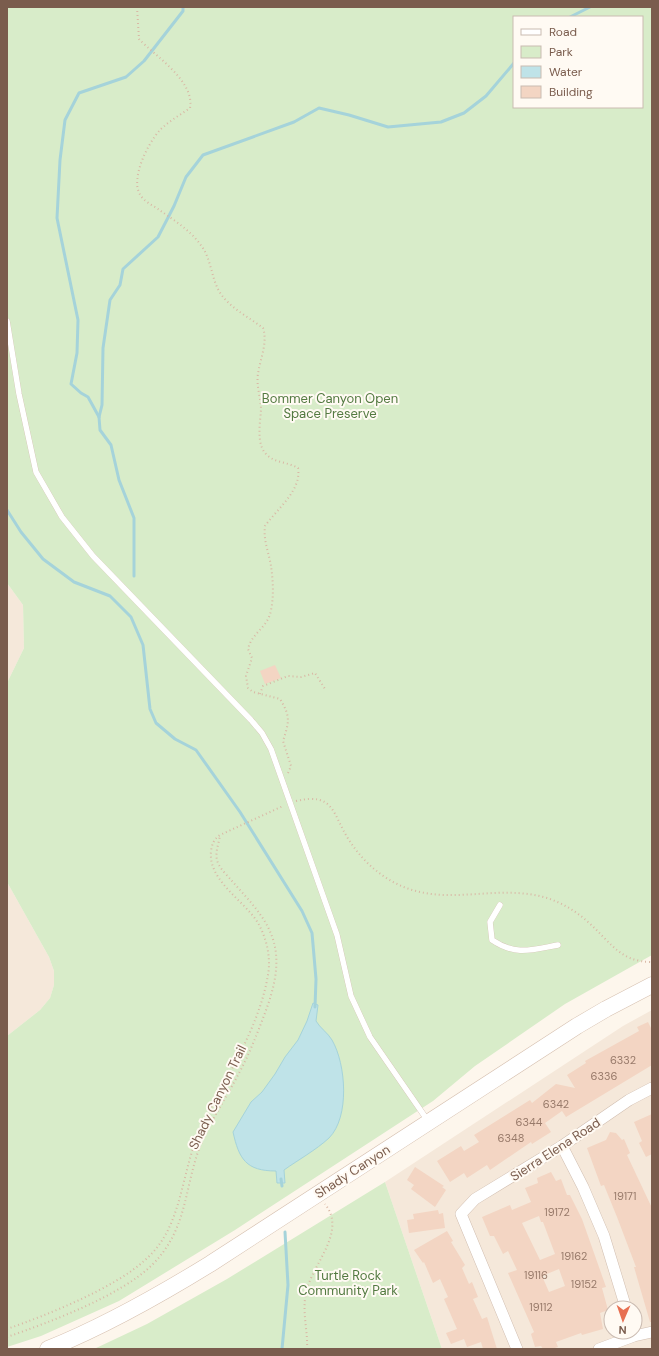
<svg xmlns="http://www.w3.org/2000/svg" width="659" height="1356" viewBox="0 0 659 1356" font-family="'DM Sans',sans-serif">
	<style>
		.residential { fill: #f5e8da; fill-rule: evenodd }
		.green { fill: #d8ecc9; fill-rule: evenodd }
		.water { fill: #bfe3e8; stroke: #a5d3da }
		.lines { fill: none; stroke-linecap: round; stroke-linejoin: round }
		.stream { stroke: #a5d3da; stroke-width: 3 }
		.building { fill: #f3d5c3; fill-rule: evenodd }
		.lane-casing { stroke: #d1beb0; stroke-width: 6 }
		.street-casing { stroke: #d1beb0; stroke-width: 12 }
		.secondary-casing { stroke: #d6c0b0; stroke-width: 17 }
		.path { stroke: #d9b8a5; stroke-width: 2; stroke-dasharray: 1 3; stroke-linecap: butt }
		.lane { stroke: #fff; stroke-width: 5.5 }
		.street { stroke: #fff; stroke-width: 11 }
		.secondary { stroke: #fff; stroke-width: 16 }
		.labels { text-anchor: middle; stroke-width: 4; stroke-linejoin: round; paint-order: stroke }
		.number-label { font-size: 11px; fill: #987a6a }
		.park-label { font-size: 13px; fill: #537a41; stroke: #fffaf3 }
		.street-label { font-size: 13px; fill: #7a5c4d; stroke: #fffaf3 }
	</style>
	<rect width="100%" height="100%" fill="#fdf6ec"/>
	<g class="residential">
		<polygon points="7,583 23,605 24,648 7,683"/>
		<polygon points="7,882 49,957 54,971 54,985 50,998 40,1010 7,1036"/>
		<path d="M652,1010v339h-210l-57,-167 238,-156zM611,1308h24v24h-24z"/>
	</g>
	<g class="green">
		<path d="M7,7h645v948l-87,49 -90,62 -42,35 -198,129 -116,71 -78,35 -34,11v-311l33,-26 10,-12 4,-13v-14l-5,-14 -42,-75v-199l17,-35 -1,-43 -16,-22zM514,17h128v90h-128z"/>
		<polygon points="385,1182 442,1349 94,1349 147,1324 227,1279"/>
	</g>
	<path class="water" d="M313,1003l5,2 -2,16c4,7 12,12 16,19 14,24 18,77 -3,98 -13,12 -31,22 -45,32l1,13h-8l-1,-12c-30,0 -37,-12 -43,-39l18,-30 11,-10 13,-18 10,-17 13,-17 9,-19z"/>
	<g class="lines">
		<g class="stream">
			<polyline points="570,17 590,7"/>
			<polyline points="99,417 88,397 81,393 71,384 77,353 78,320 57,218 60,160 65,120 79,93 126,77 144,61 183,11 183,7"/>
			<polyline points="7,510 21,532 43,559 74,582 110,596 131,617 143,645 150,709 156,723 175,739 196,750 240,812 302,911 312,933 316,979 315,1007"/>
			<polyline points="134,576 134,518 119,480 111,445 100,430 99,417 102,405 103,348 110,300 120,285 123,269 158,237 174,206 186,177 203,155 294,122 319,108 349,115 388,127 441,122 464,113 486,96 514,63"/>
			<polyline points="281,1179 282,1186"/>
			<polyline points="282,1349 288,1285 285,1232"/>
		</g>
	</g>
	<g class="building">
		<polygon points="275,665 281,678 265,684 260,671"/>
		<polygon points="648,1022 652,1030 652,1065 566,1117 562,1111 545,1123 551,1132 532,1144 531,1142 490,1170 487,1165 467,1178 464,1173 450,1182 437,1161 461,1146 464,1151 479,1142 474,1135 530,1100 532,1103 556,1084 575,1088 567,1075 586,1063 585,1061 639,1031 637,1027"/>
		<polygon points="652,1114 652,1154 646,1157 639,1143 642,1141 634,1122"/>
		<polygon points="610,1132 616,1133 622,1140 624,1139 630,1153 627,1155 652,1208 652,1322 650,1322 634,1267 636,1267 617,1217 604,1185 601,1186 587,1148 606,1140"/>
		<polygon points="415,1167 444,1186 442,1187 446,1190 435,1207 411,1189 414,1185 407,1180"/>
		<path d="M551,1172l5,9 5,-2 6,16h3l12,24 24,68 -4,1 6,22 -8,3 3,16 -21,6 -1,-2 -25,9 2,5 -6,2h-9l-2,-3 -6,1 -4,-13 3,-2 -26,-59 9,-3 -9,-19 -5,3 -9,-18h-4l-8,-19 28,-12 2,5 19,-8 -6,-14 13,-5 -1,-5zM539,1216l2,6h2l12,32 -15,6 -18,-37zM559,1269l6,17 -16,6 -7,-16z"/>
		<polygon points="438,1210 439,1214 443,1213 445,1228 409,1233 407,1220 414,1219 413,1214"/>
		<polygon points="447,1231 453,1241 451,1242 465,1265 462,1268 469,1284 472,1282 478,1297 473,1299 482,1319 487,1317 497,1349 483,1349 481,1342 467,1347 464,1339 451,1344 446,1333 457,1329 444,1299 448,1297 440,1279 433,1283 424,1262 423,1263 414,1250"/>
	</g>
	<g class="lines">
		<g class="lane-casing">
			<g id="lane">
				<polyline points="7,321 19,394 36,472 62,517 93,556 251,720 262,733 271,749 337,935 351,996 370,1037 428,1121"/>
				<path d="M500,905l-10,17 2,18c24,16 39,10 66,5"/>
			</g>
		</g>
		<g class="street-casing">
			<g id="street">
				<polyline points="562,1146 583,1187 604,1236 626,1308"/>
				<polyline points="517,1349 461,1214 475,1199 562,1146 629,1100 652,1088"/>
				<polyline points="599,1349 634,1336 652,1332"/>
			</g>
		</g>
		<g class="secondary-casing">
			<path id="secondary" d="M48,1349c57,-23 110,-53 162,-85l367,-238 29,-17 46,-24"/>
		</g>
		<g class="path">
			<path d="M137,7l2,32c16,17 56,42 51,69 -10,7 -21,13 -30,22 -12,13 -31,50 -19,66 4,6 11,9 17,13 14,10 31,20 42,35 11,13 11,33 19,47 10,17 30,26 44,37 5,15 -3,31 -5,46 -2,12 3,24 3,36 -1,14 -5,35 6,45 8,8 21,7 31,13 4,22 -21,41 -33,58 -2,14 4,27 6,40 2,14 3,30 0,44 -3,18 -19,22 -23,39l4,9 -6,18 2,12 5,4 27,7c11,18 9,23 3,42l8,25 -3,7"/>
			<polyline points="260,694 263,686 288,676 301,677 315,673 325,689"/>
			<path d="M296,801c39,-9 36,13 53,39 9,14 20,26 33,35 55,39 108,6 165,23 15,5 29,13 41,24 22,19 31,40 64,40"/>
			<path d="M7,1329c40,-14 108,-41 138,-69 12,-10 21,-24 27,-39 13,-32 15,-67 32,-99 23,-47 55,-94 64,-147 3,-17 -1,-36 -10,-52 -14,-23 -50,-42 -47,-72 1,-7 3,-12 9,-16l63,-29"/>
			<path d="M7,1337c43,-15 114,-41 146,-73 34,-35 31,-73 46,-115 10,-26 26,-49 39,-74 11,-20 19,-41 27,-62 7,-19 13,-39 11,-59 -3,-31 -25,-51 -44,-73 -5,-6 -13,-13 -15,-21 -2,-8 2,-17 3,-25"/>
			<path d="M307,1349c1,-16 -4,-33 -2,-50 2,-31 44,-65 20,-95"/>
		</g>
		<use href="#lane" class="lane"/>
		<use href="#street" class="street"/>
		<use href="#secondary" class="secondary"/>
	</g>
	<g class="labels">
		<g class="number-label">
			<text x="623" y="1064">6332</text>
			<text x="604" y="1080">6336</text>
			<text x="556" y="1108">6342</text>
			<text x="529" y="1126">6344</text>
			<text x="511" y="1142">6348</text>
			<text x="625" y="1200">19171</text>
			<text x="557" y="1216">19172</text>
			<text x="574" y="1260">19162</text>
			<text x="536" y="1279">19116</text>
			<text x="584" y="1288">19152</text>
			<text x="541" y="1311">19112</text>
		</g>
		<g class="park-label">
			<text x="330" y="403">Bommer Canyon Open<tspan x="330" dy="15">Space Preserve</tspan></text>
			<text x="348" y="1280">Turtle Rock<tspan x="348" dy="15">Community Park</tspan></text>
		</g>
		<g class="street-label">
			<text transform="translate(217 1097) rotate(-64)" y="5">Shady Canyon Trail</text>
			<text transform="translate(555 1149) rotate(-33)" y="5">Sierra Elena Road</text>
			<text transform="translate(352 1171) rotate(-33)" y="5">Shady Canyon</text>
		</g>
	</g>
	<rect width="659" height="1356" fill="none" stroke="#7a5c4d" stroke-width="16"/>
	<rect x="513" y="16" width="130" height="92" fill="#fffaf3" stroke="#cabbb1"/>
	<rect x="521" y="29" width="20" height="6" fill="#ffffff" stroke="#cabbb1"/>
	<text x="549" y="36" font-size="12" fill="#7a5c4d">Road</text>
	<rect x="521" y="46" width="20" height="12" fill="#d8ecc9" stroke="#cabbb1"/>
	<text x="549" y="56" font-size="12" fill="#7a5c4d">Park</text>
	<rect x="521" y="66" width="20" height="12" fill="#bfe3e8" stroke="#cabbb1"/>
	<text x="549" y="76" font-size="12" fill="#7a5c4d">Water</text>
	<rect x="521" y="86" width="20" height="12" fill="#f3d5c3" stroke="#cabbb1"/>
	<text x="549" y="96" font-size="12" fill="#7a5c4d">Building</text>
	<g transform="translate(623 1320) rotate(182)"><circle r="19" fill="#fffaf3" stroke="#cabbb1"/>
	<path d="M0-3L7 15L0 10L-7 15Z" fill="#e76f51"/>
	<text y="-6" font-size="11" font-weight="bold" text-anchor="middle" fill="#7a5c4d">N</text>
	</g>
</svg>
